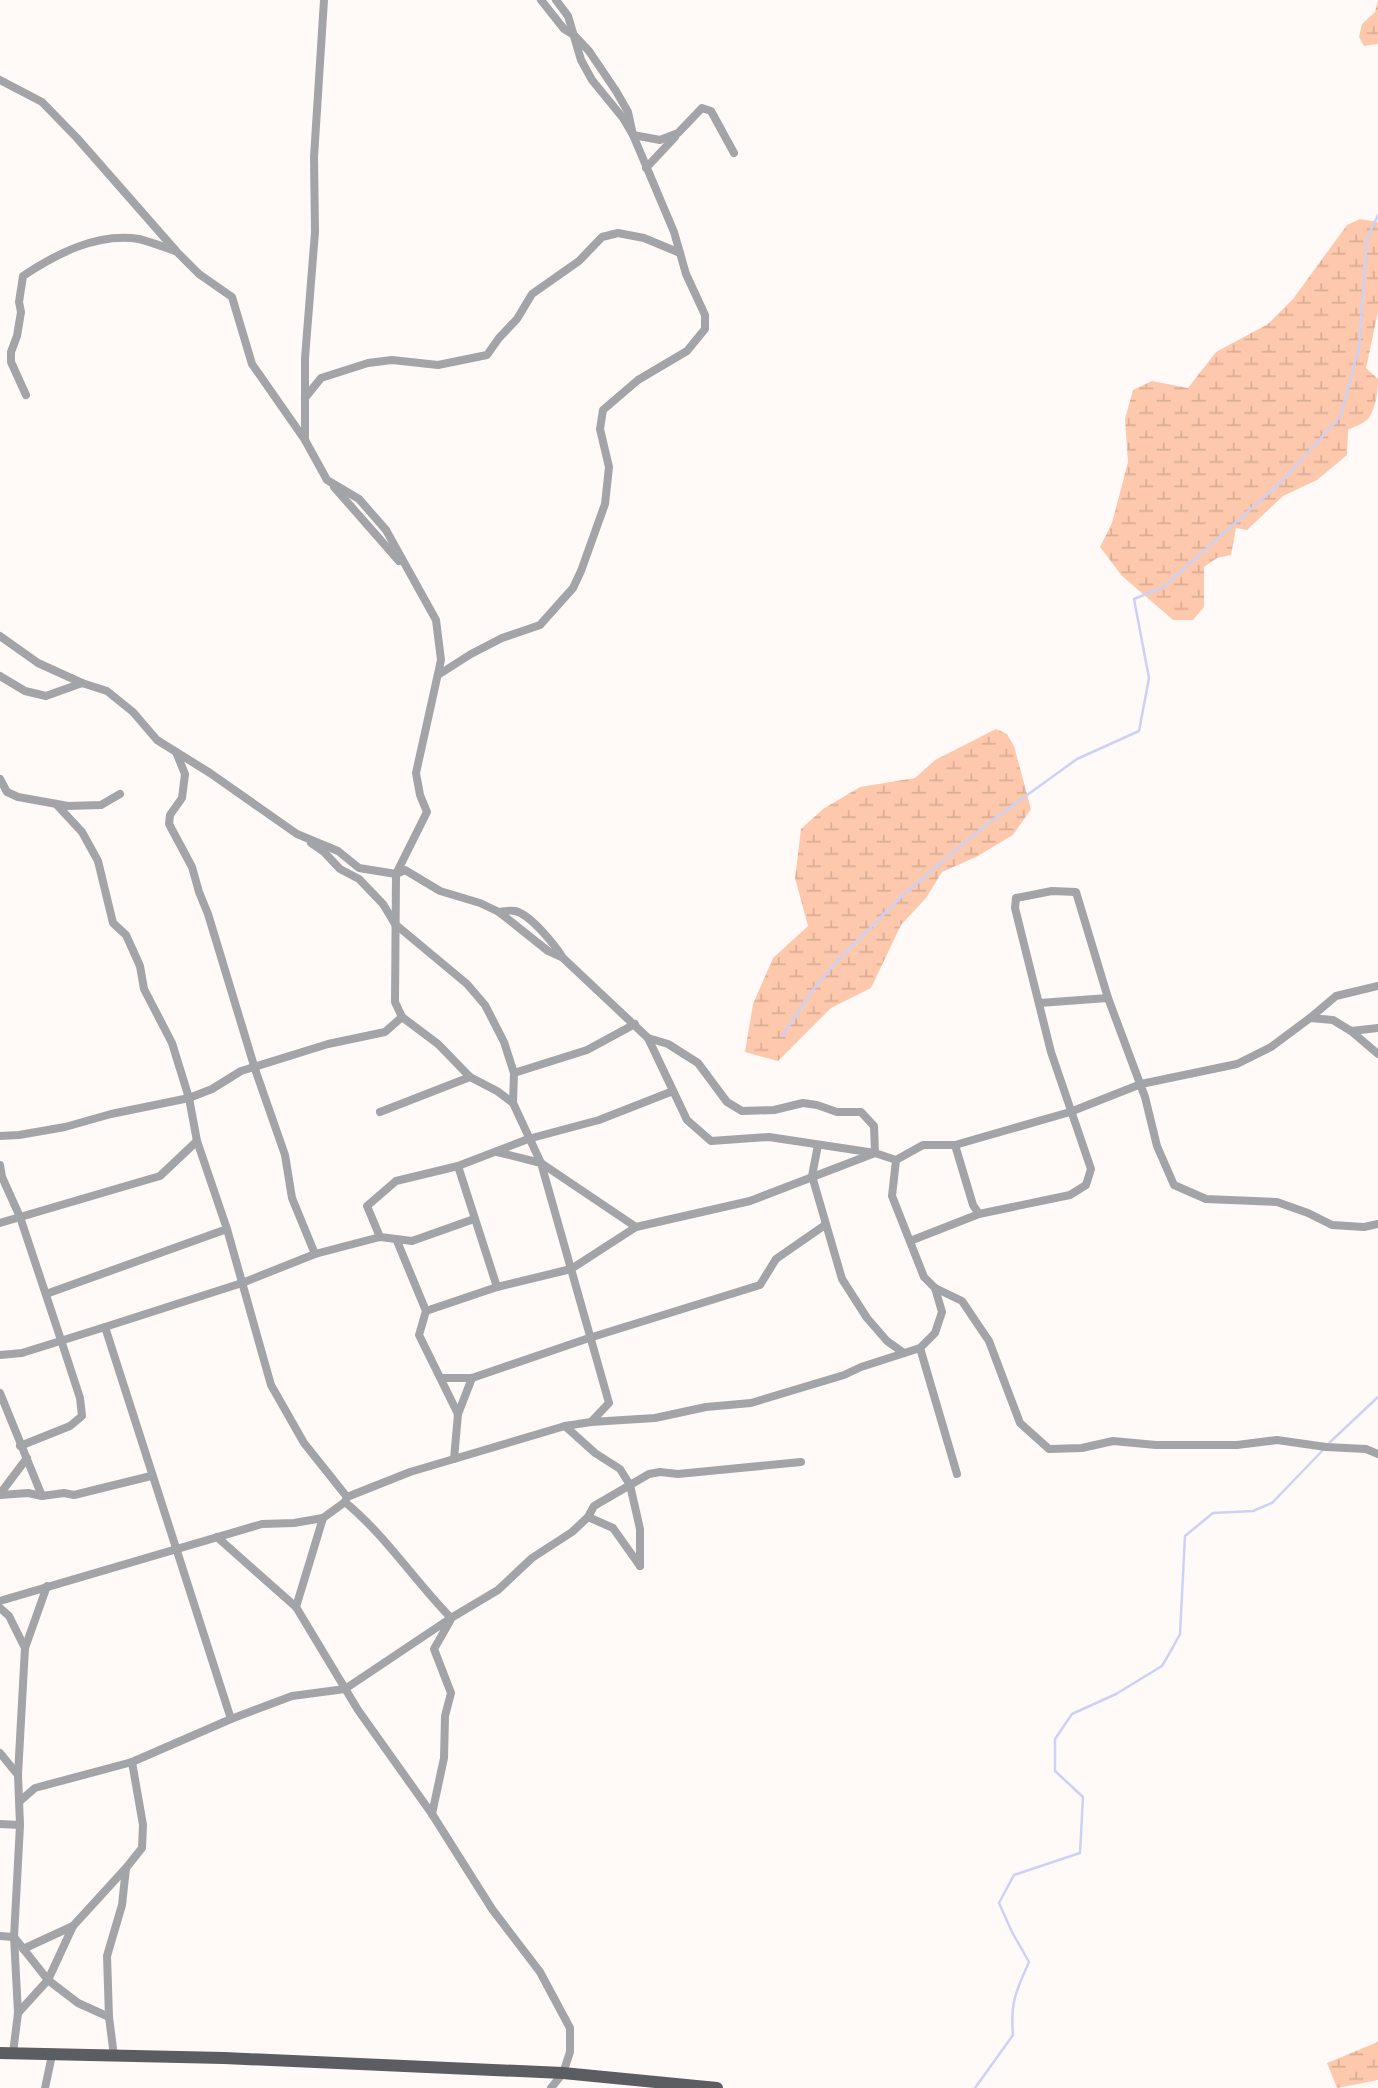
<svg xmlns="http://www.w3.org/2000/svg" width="1378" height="2088" viewBox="0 0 1378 2088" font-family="Figtree,sans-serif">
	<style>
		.wetland { fill: url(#wetland-marsh) }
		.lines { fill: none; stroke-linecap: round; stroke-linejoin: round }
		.stream { stroke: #cbd2f6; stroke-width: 2.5 }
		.street { stroke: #a3a4a7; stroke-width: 8 }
		.primary { stroke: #5c5d62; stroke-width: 12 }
	</style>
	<defs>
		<pattern id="wetland-marsh" width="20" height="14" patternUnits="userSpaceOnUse" patternTransform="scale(1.75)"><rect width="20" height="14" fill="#fdc8ac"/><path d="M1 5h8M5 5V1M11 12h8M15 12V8" fill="none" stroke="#daad95"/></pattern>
	</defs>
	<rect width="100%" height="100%" fill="#fffaf8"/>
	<g class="wetland">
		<polygon points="1378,0 1378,44 1364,46 1359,37 1362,24 1375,12"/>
		<path d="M1360,219l18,3v90l-12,56 12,11c0,11 -2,30 -10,40 -4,4 -14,8 -20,11l-1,25 -30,25 -34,16 -36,34 -11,-2 -5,27 -14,3 -13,9v40l-11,13h-20l-51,-44 -22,-29 12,-24 16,-61 -3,-43 8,-29 19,-9 36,7 28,-36 52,-28 25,-25 54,-74z"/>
		<polygon points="996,729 1007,734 1014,746 1031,809 1013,835 976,857 942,872 926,898 901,925 871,988 831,1008 778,1061 745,1052 753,1004 773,958 808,926 795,878 801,829 823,809 860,787 915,778 935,760"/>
		<polygon points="1378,2042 1378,2080 1337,2088 1327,2063"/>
	</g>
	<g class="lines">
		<g class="stream">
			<polyline points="783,1035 811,992 837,961 905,893 987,824 1077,759 1139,731 1149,678 1134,599 1163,587 1280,483 1340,417 1359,347 1367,239 1378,215"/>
			<polyline points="1327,1445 1378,1397"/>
			<path d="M975,2088l38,-53c-3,-32 3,-44 16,-73l-17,-30 -13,-29 15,-28 66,-22 3,-56 -28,-26v-32l17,-25 44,-20 46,-28 11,-19 7,-13 5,-98 28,-23 40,-2 19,-8 51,-53"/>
		</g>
		<g class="street">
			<polyline points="324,0 314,157 315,232 305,358 305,440 327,480 359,499 386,530 436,620 441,660 416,773 420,795 427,812 396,874 395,1002 402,1017 438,1044 470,1077 497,1091 513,1103 541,1163 609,1403 591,1422"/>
			<polyline points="556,0 568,16 581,60 592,80 623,118 633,135 660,140 678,133 702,108 711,111 734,153"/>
			<polyline points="0,80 42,102 77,138 177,252 199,274 232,297 252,364 305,440"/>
			<polyline points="646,168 675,137"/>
			<path d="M26,395l-15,-33v-10l6,-16 4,-24 -2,-10 4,-26c33,-22 75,-44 116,-37 12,3 25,8 36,12"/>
			<polyline points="305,398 321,378 368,363 392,360 438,365 487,355 499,338 517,319 532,294 579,261 602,237 618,233 644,238 680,253"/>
			<polyline points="334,487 399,561"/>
			<polyline points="0,636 38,663 82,683"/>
			<polyline points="438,675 471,654 502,638 540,625 573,588 581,571 605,504 609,467 600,429 603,410 638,380 687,351 705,329 705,315 686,274 674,232 633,135 628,112 616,91 589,51 574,35 564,29 541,0"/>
			<polyline points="0,676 25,691 46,696 82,683 107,691 133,712 157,740 210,773 297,834 338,851 359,868 396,874 405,870 440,891 480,903 499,912 548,951 563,958 648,1038 687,1120 711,1141 769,1137 875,1153 896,1160 923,1145 955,1145 1070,1112 1141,1084 1237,1064 1271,1047 1310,1018 1333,1020 1351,1031 1378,1028"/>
			<polyline points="176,752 185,774 182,798 170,815 169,824 192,867 199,892 208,914 255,1069 285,1155 292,1198 315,1254"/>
			<polyline points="0,779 7,792 18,797 68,806 101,805 120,794"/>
			<polyline points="56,804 82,832 98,861 113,923 126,935 140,966 144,989 172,1043 189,1098 197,1141 227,1229 271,1385 304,1443 347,1497 345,1502"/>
			<polyline points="311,843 324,852 340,869 359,879 383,904 395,924 467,984 485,1005 504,1042 514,1073 513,1103"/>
			<path d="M499,912c5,-1 11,-2 16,-1 15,3 40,34 48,47"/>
			<polyline points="1039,1003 1108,998"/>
			<polyline points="1310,1018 1336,996 1378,986"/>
			<polyline points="1351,1031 1378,1054"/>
			<polyline points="514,1073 587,1050 635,1024"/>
			<polyline points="380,1112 470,1077"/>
			<polyline points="0,1136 19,1135 65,1127 111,1114 189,1098 212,1089 241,1071 328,1044 385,1032 402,1017"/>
			<polyline points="818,1145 812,1176 842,1279 867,1318 887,1341 904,1353"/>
			<polyline points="955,1145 973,1205 979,1214 1070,1195 1086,1185 1091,1169 1051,1052 1015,908 1016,898 1052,891 1076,892 1108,998 1145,1097 1157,1146 1174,1185 1206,1199 1277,1202 1308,1213 1332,1225 1364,1227 1378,1224"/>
			<polyline points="497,1152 541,1163 636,1227"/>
			<polyline points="896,1160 892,1196 924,1277 935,1288 962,1301 989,1341 1020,1423 1049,1449 1082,1448 1113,1441 1156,1445 1237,1445 1277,1440 1326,1447 1366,1449 1378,1454"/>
			<polyline points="0,1165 2,1177 20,1217 61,1340 80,1398 82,1416 70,1426 20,1446"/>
			<polyline points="458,1166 497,1287"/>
			<polyline points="0,1223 160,1176 197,1141"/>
			<polyline points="380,1237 367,1206 396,1181 458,1166 528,1139 599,1120 673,1091"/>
			<polyline points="397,1241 426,1311 419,1335 458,1414 454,1459"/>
			<polyline points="910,1241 979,1214"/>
			<polyline points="46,1294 227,1229"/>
			<polyline points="426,1311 497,1287 571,1269 636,1227 750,1201 875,1153 874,1126 861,1112 837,1112 817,1105 803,1103 774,1110 742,1111 727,1102 698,1063 668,1044 648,1038"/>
			<polyline points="920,1348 957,1474"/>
			<polyline points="0,1355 22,1353 105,1327 242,1283 315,1254 380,1237 412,1241 474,1219"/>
			<polyline points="442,1378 472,1378 589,1338 760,1285 776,1259 825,1225"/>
			<polyline points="0,1393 42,1496 64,1493 74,1495 151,1476"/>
			<polyline points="458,1414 472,1378"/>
			<polyline points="565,1426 595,1453 620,1469 630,1485 640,1529 640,1566"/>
			<polyline points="0,1494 27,1458"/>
			<polyline points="0,1495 28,1493 42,1496"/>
			<polyline points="347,1497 410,1472 565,1426 591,1422 655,1418 706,1407 751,1403 844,1375 861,1367 920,1348 935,1333 942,1312 935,1288"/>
			<path d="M345,1502c41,34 69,78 106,116l47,-28 34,-32 40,-26 16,-15 6,-11 55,-32 11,-2 18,2 123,-12"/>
			<polyline points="588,1517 613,1528 640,1566"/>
			<polyline points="217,1537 296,1607 358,1710 432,1814 492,1909 540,1972 570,2028 570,2052 563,2073 551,2088"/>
			<polyline points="0,1601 262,1524 294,1523 323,1518 345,1502"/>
			<polyline points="296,1607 323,1518"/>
			<polyline points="0,1608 9,1616 25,1648"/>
			<polyline points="231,1719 292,1696 345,1689 451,1618"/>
			<polyline points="0,1753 18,1775"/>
			<polyline points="20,1801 35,1788 132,1762 231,1719 105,1327"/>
			<polyline points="432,1814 444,1758 445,1716 451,1693 434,1649 450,1621"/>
			<polyline points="0,1824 20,1825"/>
			<polyline points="0,1936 14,1937 48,1980 78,2003 109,2017"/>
			<polyline points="23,1949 73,1926 126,1868"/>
			<polyline points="18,2013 48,1980 73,1926"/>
			<polyline points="13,2053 18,2013 14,1937 20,1825 18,1775 25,1648 47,1586"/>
			<polyline points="114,2056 109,2017 107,1956 122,1905 126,1868 142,1848 143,1825 132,1762"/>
			<polyline points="45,2088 52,2055"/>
		</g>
		<polyline class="primary" points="0,2053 224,2058 563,2073 717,2088"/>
	</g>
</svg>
